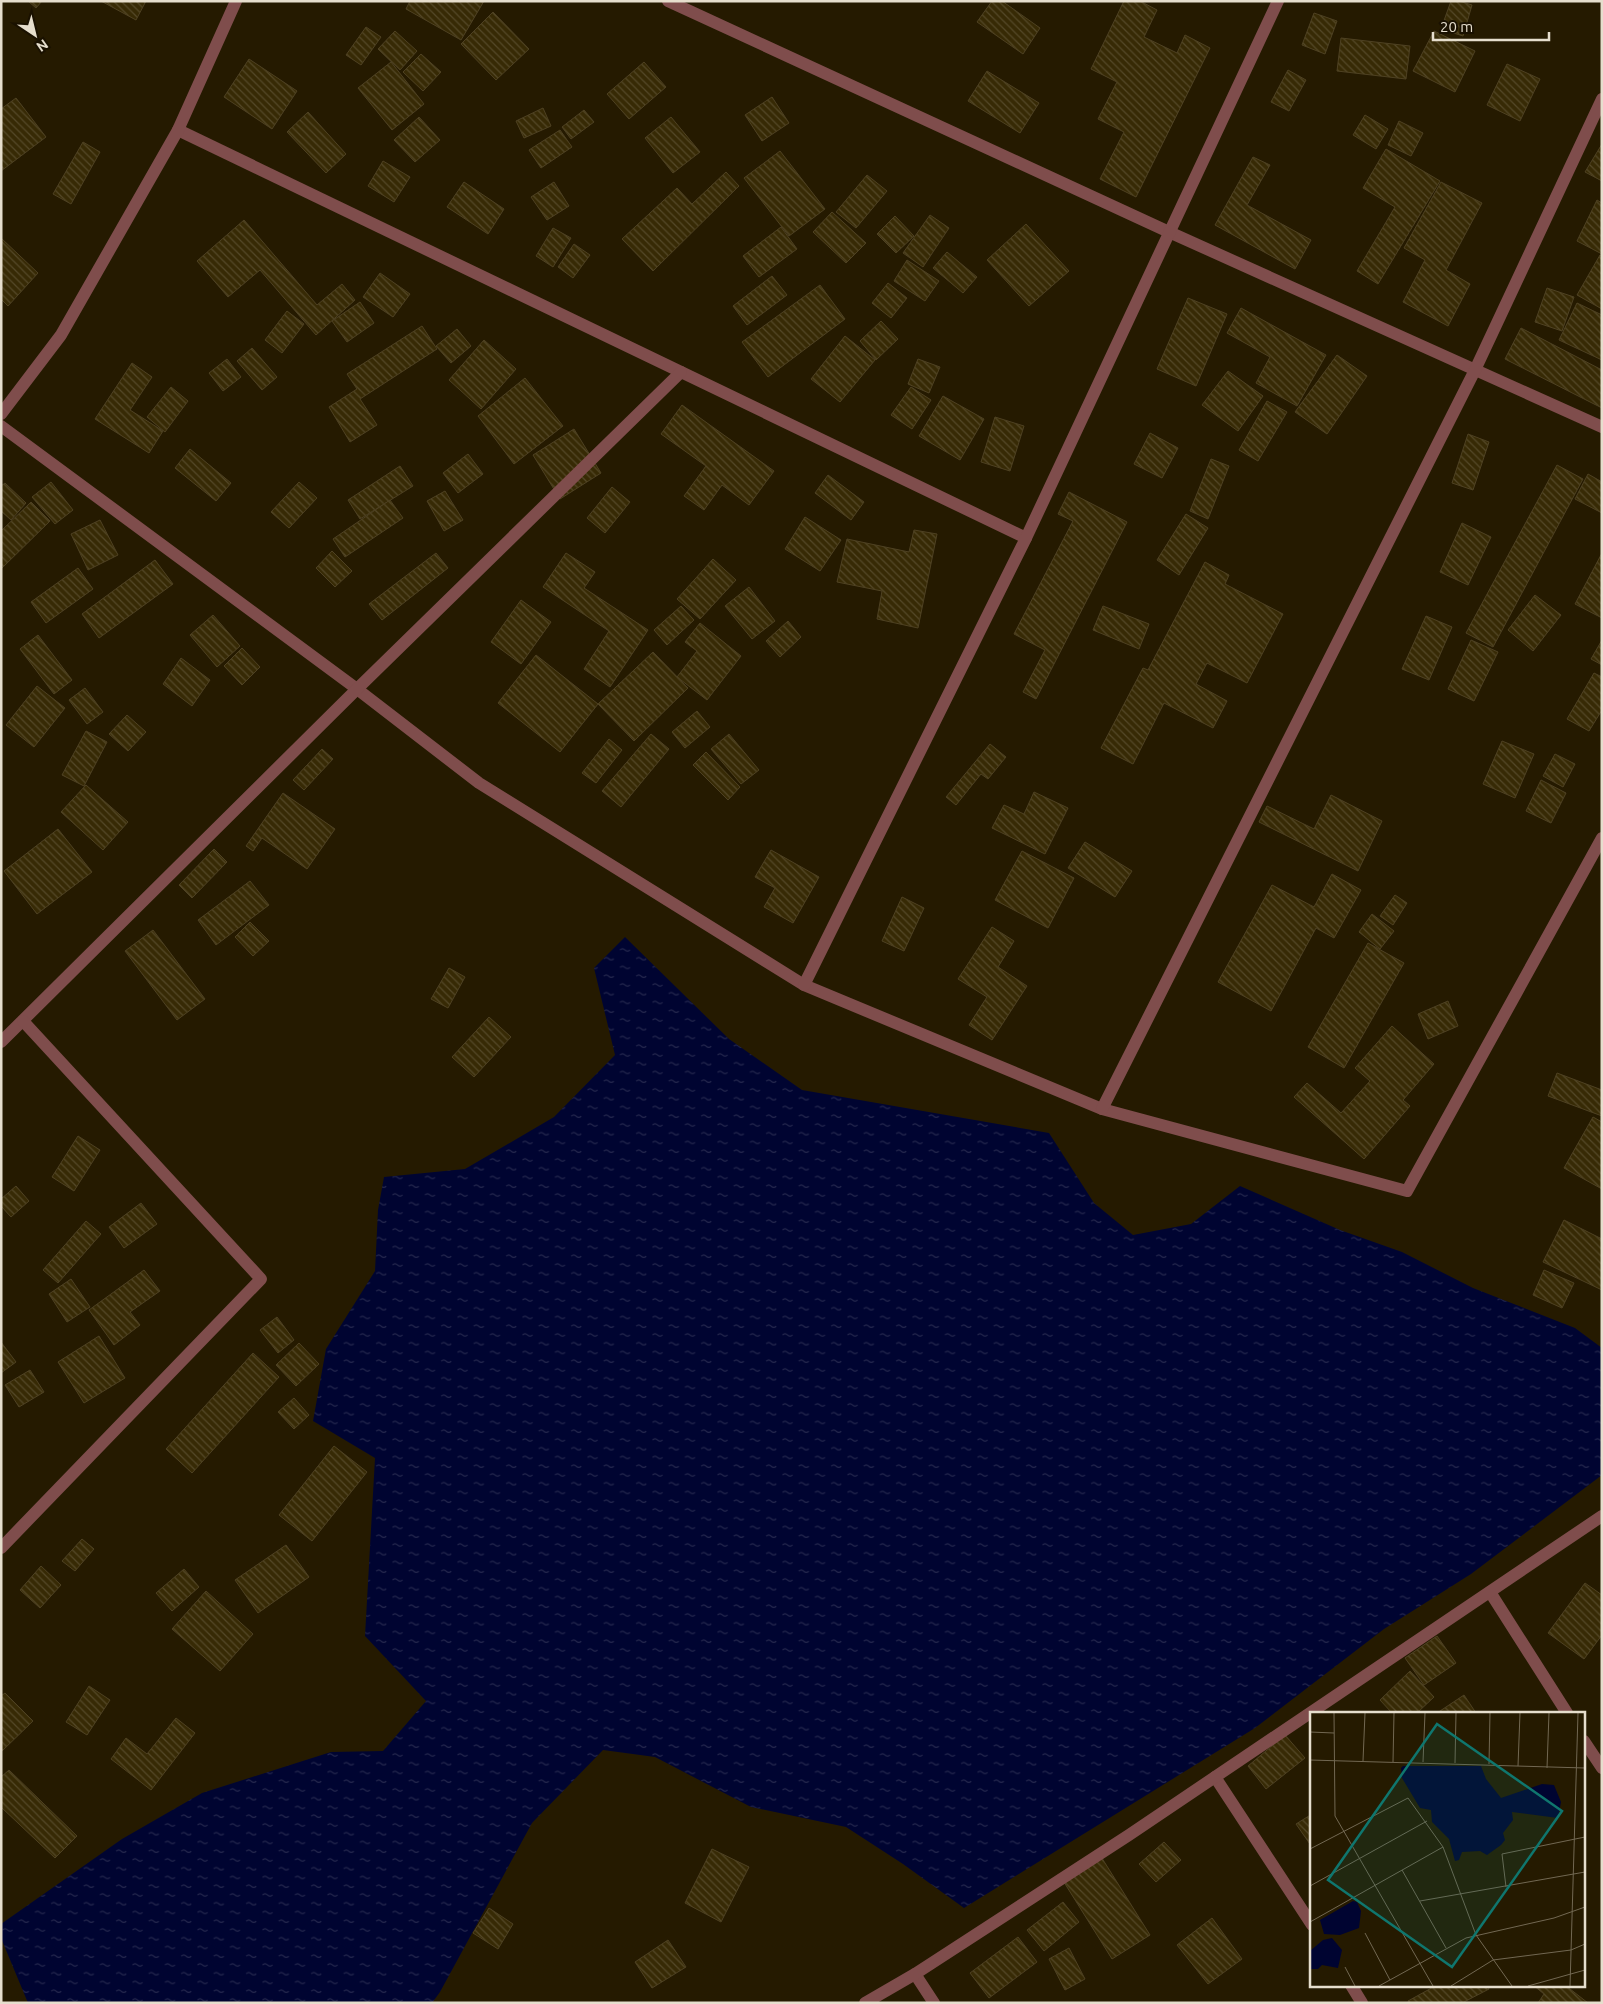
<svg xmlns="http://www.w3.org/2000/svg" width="1603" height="2004" viewBox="0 0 1603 2004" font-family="Ubuntu,sans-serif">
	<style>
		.water { fill: url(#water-ripples) }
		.building { fill: url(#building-back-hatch); stroke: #4e4122 }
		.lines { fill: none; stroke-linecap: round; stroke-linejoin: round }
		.minor { stroke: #7f4d4c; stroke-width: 12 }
		.inset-road { fill: none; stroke: #726852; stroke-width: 1 }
		.view { fill: #0f766e; fill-opacity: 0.15; stroke: #0f766e; stroke-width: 2.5 }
		.inset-edge { fill: none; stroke: #e6decd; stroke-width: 2.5 }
	</style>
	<defs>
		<pattern id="water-ripples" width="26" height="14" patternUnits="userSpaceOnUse" patternTransform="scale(1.25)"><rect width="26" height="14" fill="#000431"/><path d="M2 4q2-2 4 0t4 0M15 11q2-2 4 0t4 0" fill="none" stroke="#25284e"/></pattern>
		<pattern id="building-back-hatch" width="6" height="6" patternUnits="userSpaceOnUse" patternTransform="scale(1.25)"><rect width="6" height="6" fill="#372a05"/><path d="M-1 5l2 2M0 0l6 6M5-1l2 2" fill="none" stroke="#544828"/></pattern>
	</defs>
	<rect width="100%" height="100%" fill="#251a00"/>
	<polygon class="water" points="625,937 729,1039 802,1090 1049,1133 1094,1203 1133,1235 1191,1224 1240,1186 1340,1230 1402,1252 1473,1288 1575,1328 1602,1348 1602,1475 1471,1574 1384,1629 1255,1728 964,1908 903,1864 846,1827 751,1807 655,1757 603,1750 532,1823 440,1992 432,2003 28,2003 1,1938 1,1924 122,1839 202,1793 331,1752 383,1751 426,1701 365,1636 375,1458 313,1421 326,1349 375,1271 378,1210 384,1177 465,1169 554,1117 615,1055 594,968"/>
	<g class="building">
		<polygon points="28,1 42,1 36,8"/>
		<polygon points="101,1 146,1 136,20"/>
		<polygon points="410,1 484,1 461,40 406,9"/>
		<polygon points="992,1 1002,1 1040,28 1023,54 977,22"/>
		<polygon points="1124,1 1140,1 1157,10 1144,37 1177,53 1185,35 1210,48 1136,197 1100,179 1124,132 1098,119 1117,82 1091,69"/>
		<polygon points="1451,1 1459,1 1472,5 1463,36 1441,29"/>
		<polygon points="493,12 529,49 496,80 461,44"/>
		<polygon points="1314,13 1337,21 1325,54 1302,45"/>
		<polygon points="366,27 381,37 361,65 346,55"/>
		<polygon points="395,31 417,51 400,70 378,49"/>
		<polygon points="1434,31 1475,51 1455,92 1413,71"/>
		<polygon points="1341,38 1410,46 1406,79 1337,71"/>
		<polygon points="421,54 441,72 423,91 403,72"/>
		<polygon points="249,59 297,91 272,129 224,97"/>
		<polygon points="391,62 424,104 392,130 358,88"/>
		<polygon points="644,62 666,87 629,119 607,94"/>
		<polygon points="1507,64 1540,79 1520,121 1487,105"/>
		<polygon points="1288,70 1306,80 1289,111 1271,102"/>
		<polygon points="987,71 1039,103 1020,133 968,101"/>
		<polygon points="772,97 789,123 762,141 745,115"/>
		<polygon points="16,98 46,137 1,171 1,109"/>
		<polygon points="543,108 551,126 524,138 516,121"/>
		<polygon points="584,110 594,122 571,139 562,127"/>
		<polygon points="308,112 346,154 326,173 287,132"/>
		<polygon points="1365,115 1388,129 1376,149 1353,135"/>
		<polygon points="419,117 440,140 415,162 394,140"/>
		<polygon points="671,117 700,152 673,173 645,138"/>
		<polygon points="1399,121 1423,133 1411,156 1388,145"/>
		<polygon points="560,130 572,147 541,168 529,150"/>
		<polygon points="83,142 100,152 71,204 53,194"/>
		<polygon points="1602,144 1602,181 1585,172"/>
		<polygon points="1386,149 1440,181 1378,284 1357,271 1395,207 1363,188"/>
		<polygon points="780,151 825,209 789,236 744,178"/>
		<polygon points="1253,157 1270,165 1247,205 1311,240 1295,269 1215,225"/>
		<polygon points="383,161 410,177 394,202 368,186"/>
		<polygon points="726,172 739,186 653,271 622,239 677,188 692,204"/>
		<polygon points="867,175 887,191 856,228 836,212"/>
		<polygon points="464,182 504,209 488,234 447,207"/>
		<polygon points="554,182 569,206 547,220 531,197"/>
		<polygon points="1441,182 1482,203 1446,270 1470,284 1448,326 1403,302 1425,260 1404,248"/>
		<polygon points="1597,200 1602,203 1602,254 1577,241"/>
		<polygon points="832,212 866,243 846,263 813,232"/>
		<polygon points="930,215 949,228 923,267 903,253"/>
		<polygon points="895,216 914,236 896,253 877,234"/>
		<polygon points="244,220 317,305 342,284 355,300 316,335 260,270 228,297 197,261"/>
		<polygon points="1026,224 1069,271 1029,306 987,260"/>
		<polygon points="781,227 797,249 759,277 743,256"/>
		<polygon points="553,228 571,238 553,267 536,256"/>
		<polygon points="1,238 38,273 8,306 1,299"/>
		<polygon points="574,244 590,255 573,278 558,267"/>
		<polygon points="947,252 977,277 963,293 933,268"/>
		<polygon points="1600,255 1602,256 1602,309 1577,295"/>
		<polygon points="907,260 939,281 925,301 894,281"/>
		<polygon points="380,273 410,294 393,317 363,297"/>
		<polygon points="772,276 787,295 747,325 733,306"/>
		<polygon points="888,283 907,298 891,318 872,303"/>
		<polygon points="820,285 845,319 768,377 742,342"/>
		<polygon points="1547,288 1574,297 1562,331 1535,322"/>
		<polygon points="1188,298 1227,314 1196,386 1157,369"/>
		<polygon points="360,302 374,323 347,342 332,321"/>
		<polygon points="1577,303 1602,315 1602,360 1559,340"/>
		<polygon points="1241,308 1326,355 1297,406 1256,383 1270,357 1227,333"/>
		<polygon points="287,311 304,324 282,353 265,340"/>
		<polygon points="881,321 898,339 876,360 860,341"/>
		<polygon points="422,326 437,349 360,399 377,425 350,442 329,407 357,389 347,374"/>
		<polygon points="1521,328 1602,370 1602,408 1505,359"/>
		<polygon points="457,329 471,346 451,363 436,346"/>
		<polygon points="845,336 875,360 840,402 811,379"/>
		<polygon points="484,340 516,369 481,409 449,380"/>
		<polygon points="252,348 277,377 262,390 237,361"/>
		<polygon points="1337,355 1367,376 1327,434 1295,412"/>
		<polygon points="227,359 241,377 223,391 209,373"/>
		<polygon points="918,359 940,367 929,393 908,384"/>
		<polygon points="132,363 152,377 130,410 163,431 149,453 95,419"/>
		<polygon points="1228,371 1263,396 1238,431 1202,405"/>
		<polygon points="525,378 563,426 514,464 478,416"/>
		<polygon points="171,387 188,401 165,432 147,417"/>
		<polygon points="911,387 931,400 912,429 891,415"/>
		<polygon points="943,396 984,419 960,460 919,436"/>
		<polygon points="1267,401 1287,412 1258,461 1239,450"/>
		<polygon points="682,405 774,471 749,505 722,485 704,510 684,496 706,466 661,434"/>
		<polygon points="995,417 1024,426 1010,471 981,462"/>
		<polygon points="574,429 601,473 560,499 533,455"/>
		<polygon points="1150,433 1178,448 1162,478 1134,464"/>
		<polygon points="1468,434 1489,442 1473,490 1452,483"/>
		<polygon points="190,449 231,483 216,501 175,468"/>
		<polygon points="468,454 483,474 458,493 443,473"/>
		<polygon points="1211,459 1229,466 1208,519 1190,511"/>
		<polygon points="1557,465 1583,479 1493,647 1466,633"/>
		<polygon points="400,466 413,486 360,519 348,500"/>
		<polygon points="1588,474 1602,482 1602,513 1575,499"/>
		<polygon points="828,475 864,502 851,520 815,493"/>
		<polygon points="51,482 73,510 55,524 32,497"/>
		<polygon points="299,482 317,498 289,528 271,512"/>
		<polygon points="5,483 26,503 11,520 1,511 1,486"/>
		<polygon points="612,487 630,502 605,533 587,518"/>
		<polygon points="445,491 463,520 444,531 427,501"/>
		<polygon points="1069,492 1127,522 1036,699 1023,692 1045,650 1014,634 1073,521 1058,514"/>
		<polygon points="390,500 403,518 345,557 333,539"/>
		<polygon points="31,502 50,521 1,569 1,531"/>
		<polygon points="1186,514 1208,528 1179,575 1157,560"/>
		<polygon points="805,517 841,540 820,571 785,549"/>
		<polygon points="100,520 118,555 88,570 71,534"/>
		<polygon points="1462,523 1491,537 1468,585 1440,572"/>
		<polygon points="914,530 937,534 918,628 877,619 882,591 837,582 847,539 909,552"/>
		<polygon points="332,551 352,571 335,587 316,568"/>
		<polygon points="436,553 448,568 382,620 369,604"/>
		<polygon points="566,553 595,572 584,588 648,630 610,687 584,669 609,631 543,587"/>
		<polygon points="1602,553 1602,618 1575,604"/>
		<polygon points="713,559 736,580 700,619 677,599"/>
		<polygon points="155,560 173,584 99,638 82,614"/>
		<polygon points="1205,562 1229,575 1225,584 1283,614 1247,683 1207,663 1196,684 1227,701 1213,728 1164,703 1133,764 1101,748 1143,668 1148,670"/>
		<polygon points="78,568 93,589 46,623 31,602"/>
		<polygon points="749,587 775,621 752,639 725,606"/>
		<polygon points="1535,595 1561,615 1533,651 1508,630"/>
		<polygon points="521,600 551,622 521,664 491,642"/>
		<polygon points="681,606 694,620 667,645 654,630"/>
		<polygon points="1103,606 1149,624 1139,649 1093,630"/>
		<polygon points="213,615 240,646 217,667 190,635"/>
		<polygon points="1426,616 1452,627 1429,680 1402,669"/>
		<polygon points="788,621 801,637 780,657 766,641"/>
		<polygon points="700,623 741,656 707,700 677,677 697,651 685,642"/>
		<polygon points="38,635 72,680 54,694 20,649"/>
		<polygon points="1471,640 1498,652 1474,701 1448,689"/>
		<polygon points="1602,640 1602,665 1591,659"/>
		<polygon points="242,648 260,667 242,685 224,666"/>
		<polygon points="653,652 688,688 634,741 598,704"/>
		<polygon points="536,655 598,704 560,752 498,703"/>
		<polygon points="181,658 210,680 192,706 163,684"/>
		<polygon points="1594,673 1602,677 1602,710 1589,731 1567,719"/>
		<polygon points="37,686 65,708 34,747 6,725"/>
		<polygon points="85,688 103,712 87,724 69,700"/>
		<polygon points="697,711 710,727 685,748 672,732"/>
		<polygon points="127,715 146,732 128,751 109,734"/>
		<polygon points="86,731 107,742 84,786 62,775"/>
		<polygon points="651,734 669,749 621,807 602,791"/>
		<polygon points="729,734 759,770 741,784 711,749"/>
		<polygon points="609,739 622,750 596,783 582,773"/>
		<polygon points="1502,741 1534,754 1515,798 1483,784"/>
		<polygon points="990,744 1006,757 988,779 981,774 956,805 946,797"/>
		<polygon points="322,749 333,759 304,790 293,780"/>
		<polygon points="706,752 740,787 728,800 693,765"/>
		<polygon points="1555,754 1575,764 1563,787 1543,776"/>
		<polygon points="1541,780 1566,793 1551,823 1526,811"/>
		<polygon points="86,785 128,822 103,850 61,812"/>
		<polygon points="1034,792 1068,808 1045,854 992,828 1004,805 1024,814"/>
		<polygon points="283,793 335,829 307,869 262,838 253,851 246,846"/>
		<polygon points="1331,795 1382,821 1358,871 1259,822 1267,806 1314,829"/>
		<polygon points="58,829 92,872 37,914 4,871"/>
		<polygon points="1085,842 1132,871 1115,897 1068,868"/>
		<polygon points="214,849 227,862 192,898 179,885"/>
		<polygon points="771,850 819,877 793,923 764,907 775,888 755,877"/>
		<polygon points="1022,851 1074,878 1048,928 995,900"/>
		<polygon points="1332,874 1361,890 1334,938 1316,928 1271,1011 1218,982 1272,885 1314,907"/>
		<polygon points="250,881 269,905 216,945 198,920"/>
		<polygon points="1395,895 1407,903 1393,925 1380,916"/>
		<polygon points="902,897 924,908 904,951 882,941"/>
		<polygon points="1372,914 1394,931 1380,949 1359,932"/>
		<polygon points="250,922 269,941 253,956 235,937"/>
		<polygon points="992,927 1014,941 998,967 1027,986 992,1040 969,1025 987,997 958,979"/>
		<polygon points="153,930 205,999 177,1020 125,951"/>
		<polygon points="1368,943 1404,963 1344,1068 1308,1047"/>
		<polygon points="449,968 465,977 448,1008 431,999"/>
		<polygon points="1448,1001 1458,1026 1428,1039 1418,1014"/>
		<polygon points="489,1017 511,1037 474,1077 452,1057"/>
		<polygon points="1392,1026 1434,1064 1403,1100 1410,1106 1364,1159 1294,1097 1307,1083 1341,1113 1370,1081 1355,1068"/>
		<polygon points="1557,1073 1602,1090 1602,1116 1548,1096"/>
		<polygon points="1593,1117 1602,1122 1602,1189 1564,1168"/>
		<polygon points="78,1136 100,1150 74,1191 52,1177"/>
		<polygon points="16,1186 29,1201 11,1217 1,1206 1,1199"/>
		<polygon points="141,1203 157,1224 124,1248 109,1227"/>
		<polygon points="1564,1220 1602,1239 1602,1290 1543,1262"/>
		<polygon points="86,1221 101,1234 58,1283 43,1270"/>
		<polygon points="144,1270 160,1291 130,1312 140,1325 114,1345 89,1310"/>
		<polygon points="1544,1270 1574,1283 1562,1308 1533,1295"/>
		<polygon points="71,1279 90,1307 67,1322 49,1294"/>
		<polygon points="277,1317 294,1340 278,1353 260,1330"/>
		<polygon points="99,1336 125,1378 84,1403 58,1362"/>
		<polygon points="1,1342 16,1362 1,1373"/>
		<polygon points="299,1343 319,1364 296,1386 276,1365"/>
		<polygon points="253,1353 279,1377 192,1473 166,1449"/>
		<polygon points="30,1370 44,1392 19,1407 5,1385"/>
		<polygon points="294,1398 309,1415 294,1429 278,1412"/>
		<polygon points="334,1446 367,1472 312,1541 279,1515"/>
		<polygon points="82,1539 94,1549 75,1571 62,1561"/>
		<polygon points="286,1545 309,1577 258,1613 235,1580"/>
		<polygon points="41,1566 61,1585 40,1608 20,1590"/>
		<polygon points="184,1569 199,1587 172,1611 156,1593"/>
		<polygon points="1585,1583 1602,1595 1602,1635 1584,1659 1548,1633"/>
		<polygon points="206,1591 253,1634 220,1671 172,1629"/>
		<polygon points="1437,1636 1456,1663 1424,1685 1405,1658"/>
		<polygon points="1410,1671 1434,1697 1417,1713 1392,1713 1380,1700"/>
		<polygon points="89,1686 110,1700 87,1735 66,1722"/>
		<polygon points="5,1693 33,1721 1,1752 1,1696"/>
		<polygon points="1464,1695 1476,1713 1437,1713"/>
		<polygon points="176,1718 195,1733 151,1790 111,1759 126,1738 147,1754"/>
		<polygon points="1285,1735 1305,1758 1266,1789 1248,1766"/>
		<polygon points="9,1770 77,1836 55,1858 1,1807 1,1777"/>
		<polygon points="1312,1814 1312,1847 1296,1824"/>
		<polygon points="1164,1842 1181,1860 1156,1882 1139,1864"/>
		<polygon points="712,1849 749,1867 721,1922 685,1903"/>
		<polygon points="1100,1855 1150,1935 1112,1959 1062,1879"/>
		<polygon points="1063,1902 1079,1922 1044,1951 1027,1930"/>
		<polygon points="489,1908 513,1924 498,1949 473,1933"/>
		<polygon points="1212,1918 1242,1959 1208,1984 1177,1945"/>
		<polygon points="1018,1937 1037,1962 989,1998 970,1973"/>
		<polygon points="668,1940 686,1967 652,1988 635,1962"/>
		<polygon points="1069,1948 1085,1979 1065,1990 1049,1959"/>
		<polygon points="1437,1985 1487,1985 1489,1989 1462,2003 1409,2003 1408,2001"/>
		<polygon points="1533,1985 1565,1985 1588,2003 1538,2003 1544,1994"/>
	</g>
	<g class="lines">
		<g class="minor">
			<polyline points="668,1 1169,232 1602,427"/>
			<polyline points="178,130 1026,538"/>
			<polyline points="1,414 61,335 178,130 236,1"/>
			<polyline points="1,426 357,689 479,783 804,985 1102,1109 1407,1191 1602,838"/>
			<polyline points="804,985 1026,538 1278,1"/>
			<polyline points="1,1042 357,689 681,372"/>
			<polyline points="1102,1109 1475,370 1602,99"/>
			<polyline points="1,1548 261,1279 23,1021"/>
			<polyline points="1490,1592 1567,1713"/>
			<polyline points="1584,1741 1602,1768"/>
			<polyline points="1215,1777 1312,1925"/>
			<polyline points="915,1974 934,2003"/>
			<polyline points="1351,1985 1362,2003"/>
			<polyline points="865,2003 915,1974 1129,1835 1602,1516"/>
		</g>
	</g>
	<g transform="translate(1310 1712)">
		<rect width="275" height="275" fill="#251a00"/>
		<path d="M93,54h78l5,13 15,19 41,-14 12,1 7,17 -3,16 -46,-6 1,8 -10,13 2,7 -4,5 -14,10 -7,-4 -18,1 -3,8 -4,1 -6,-22 -17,-17 -1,-12 -11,-2 -18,-30 -1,-10zM43,189l4,1 4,9 -2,17 -19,7 -16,-1 -4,-14zM22,226l10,12 -4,18 -16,-3 -4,4h-8v-18l13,-11z" fill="#000431"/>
		<path class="inset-road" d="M24,1l1,103 98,170M0,20l24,1M0,48l275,8M53,49l2,-48M83,50l1,-49M113,50l2,-49M145,51l1,-50M179,52l1,-51M208,54l2,-53M237,56l2,-55M0,137l98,-51 35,49 33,88 36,51M92,158l44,78M0,174l117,-65M196,175l-4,-33 83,-17M110,189l165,-29M0,210l133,-75M55,221l25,47M35,255l10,19M69,274l87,-48 88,-20 31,-11M141,274l42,-26 78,-10 14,-6M218,274l57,-16M260,274l8,-273"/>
		<path class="view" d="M127,12l125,87 -110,156 -124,-87z"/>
		<rect width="275" height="275" class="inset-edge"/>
	</g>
	<rect width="1603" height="2004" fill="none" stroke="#e6decd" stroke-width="5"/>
	<g transform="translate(35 35) rotate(145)" stroke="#1a1100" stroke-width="4" paint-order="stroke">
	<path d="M0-4L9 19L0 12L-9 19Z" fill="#e6decd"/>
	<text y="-8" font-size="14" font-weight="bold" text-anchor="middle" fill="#e6decd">N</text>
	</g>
	<path d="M1433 32v8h116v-8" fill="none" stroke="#e6decd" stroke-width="2.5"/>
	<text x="1440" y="32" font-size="15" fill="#e6decd" stroke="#1a1100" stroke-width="4" paint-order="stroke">20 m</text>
</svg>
